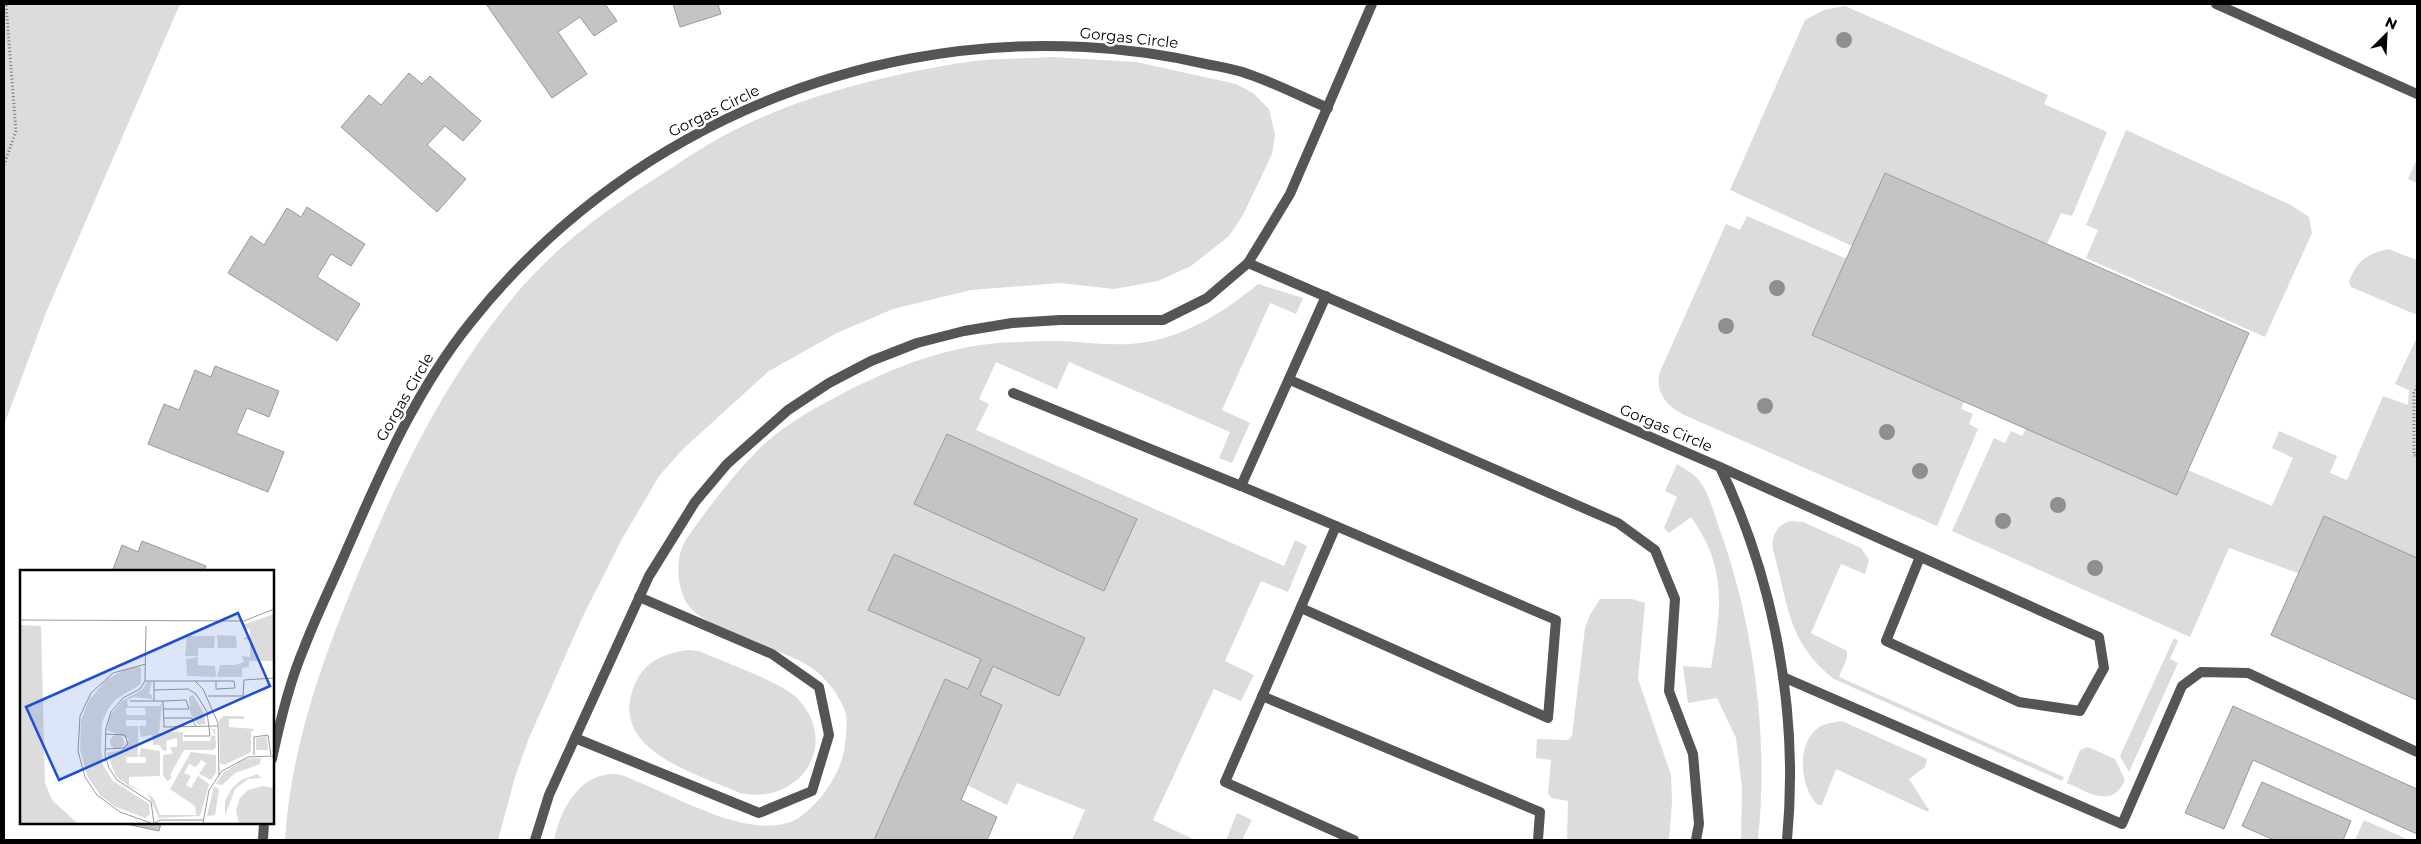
<svg xmlns="http://www.w3.org/2000/svg" width="2421" height="844" viewBox="0 0 2421 844" font-family="Montserrat,sans-serif">
	<style>
		.green { fill: #dcdcdc; fill-rule: evenodd }
		.building { fill: #c4c4c4; stroke: #999 }
		.lines { fill: none; stroke-linecap: round; stroke-linejoin: round }
		.path { stroke: #777; stroke-width: 3; stroke-dasharray: 1 2.5; stroke-linecap: butt }
		.service { stroke: #555; stroke-width: 10 }
		.minor { stroke: #555; stroke-width: 10 }
		.tertiary { stroke: #555; stroke-width: 10 }
		.tree { fill: #8f8f8f }
		.labels { text-anchor: middle; stroke-width: 5; stroke-linejoin: round; paint-order: stroke }
		.street-label { font-size: 15px; fill: #000; stroke: #fff }
		.inset-road { fill: none; stroke: #999; stroke-width: 1 }
		.view { fill: #1d4ed8; fill-opacity: 0.15; stroke: #1d4ed8; stroke-width: 2.5 }
		.inset-edge { fill: none; stroke: #000; stroke-width: 2.5 }
	</style>
	<rect width="100%" height="100%" fill="#fff"/>
	<g class="green">
		<polygon points="4,4 180,4 45,315 4,425"/>
		<polygon points="1845,6 2048,95 2044,104 2107,132 2072,216 2061,213 2047,244 1886,173 1852,246 1730,190 1805,20 1824,10"/>
		<path d="M1051,57l85,5 100,22 17,9 16,16 6,25 -3,20 -29,61 -14,21 -38,30 -33,15 -44,8 -54,-6 -89,7 -78,19 -56,24 -68,38 -86,78 -24,27 -37,63 -39,77 -54,122 -14,39 -17,63h-213c6,-97 40,-188 78,-278 38,-91 81,-179 144,-257 40,-51 92,-91 146,-125 24,-15 47,-32 72,-45 74,-39 159,-60 242,-73 27,-4 56,-3 84,-5z"/>
		<polygon points="2126,130 2291,205 2309,217 2312,233 2265,337 2086,258 2098,230 2086,225"/>
		<polygon points="2417,159 2417,183 2408,179"/>
		<path d="M1747,216l100,43 -35,76 152,67 -3,7 12,5 -4,10 9,5 -41,97 -253,-111c-17,-9 -28,-21 -25,-41l67,-150 14,6z"/>
		<path d="M2388,249l29,11v55l-66,-28 -2,-5c8,-22 18,-28 39,-33z"/>
		<path d="M1258,284l45,14 -7,16 -26,-11 -48,107 28,13 -18,40 -13,-5 11,-26 -161,-70 -12,27 -61,-27 -17,37 10,5 -13,26 308,136 11,-26 12,6 -19,46 -27,-11 -36,80 29,14 -13,26 -27,-12 -61,131 42,20h-123l13,-30 -68,-27 -10,22 -40,-20 35,-80 -22,-10 13,-29 66,30 25,-58 -190,-84 -26,56 113,49 -13,30 -23,-10 -71,161h-320c6,-28 23,-64 57,-66 10,-1 23,6 32,10 42,17 115,60 157,33 23,-17 42,-45 45,-73 1,-9 3,-24 0,-33 -6,-17 -22,-37 -38,-46 -28,-17 -102,-36 -119,-60 -5,-7 -8,-18 -9,-25 -2,-16 0,-31 10,-45 22,-31 45,-61 72,-88 21,-20 47,-35 73,-49 51,-27 105,-50 164,-55 20,-1 41,-2 60,-2 32,1 63,7 94,0 39,-8 76,-32 106,-57zM947,434l189,84 -32,73 -189,-87z"/>
		<polygon points="2417,337 2417,558 2324,516 2298,573 2229,548 2190,637 1952,531 1994,438 2005,443 2011,431 2022,436 2026,429 2177,495 2188,470 2272,506 2293,458 2272,448 2279,431 2337,456 2330,473 2347,480 2383,396 2408,405 2409,390 2395,384"/>
		<path d="M1677,464c6,4 14,8 19,13 12,12 17,33 22,48 36,97 51,213 40,315h-17l1,-52 -6,-50 -19,-40 -29,5 -5,-37 28,2c10,-59 17,-99 -20,-151l-22,16 -5,-5 13,-31 -12,-6z"/>
		<path d="M1790,521l13,1 58,26 8,12 -4,14 -24,-10 -30,69 36,18v7l-8,19 225,100 -2,4 -228,-102c-47,-36 -46,-77 -61,-129 -2,-14 4,-25 17,-29z"/>
		<polygon points="1600,599 1632,599 1645,603 1638,679 1671,775 1672,802 1669,840 1567,840 1568,801 1552,798 1548,794 1551,760 1536,758 1537,739 1568,740 1572,736 1585,628 1590,615"/>
		<polygon points="2174,638 2178,641 2170,659 2178,663 2129,772 2120,756"/>
		<path d="M688,650l11,1c22,10 85,32 99,48 43,46 1,107 -58,94 -45,-20 -136,-44 -104,-111 10,-22 30,-29 52,-32z"/>
		<path d="M1842,721l85,38 -2,8 -16,12 20,31 -1,2 -92,-43 -14,36h-4c-19,-17 -23,-67 5,-80 5,-2 13,-3 19,-4z"/>
		<path d="M2088,747l27,12 10,21c-13,30 -37,12 -58,3l13,-33z"/>
		<polygon points="1237,813 1252,820 1242,840 1226,840"/>
		<polygon points="2364,820 2409,840 2355,840"/>
	</g>
	<g class="building">
		<polygon points="486,4 605,4 617,21 594,36 580,17 558,32 587,74 552,98"/>
		<polygon points="673,4 718,4 721,14 680,27"/>
		<polygon points="409,73 422,84 430,76 481,121 463,141 445,126 427,145 466,179 437,212 341,127 369,95 381,105"/>
		<polygon points="1885,173 2249,333 2177,495 1812,335"/>
		<polygon points="307,207 365,244 351,266 331,254 317,277 360,304 337,341 228,273 251,236 264,245 287,208 301,217"/>
		<polygon points="215,366 279,391 269,417 247,408 236,433 284,452 268,492 148,444 164,404 179,410 195,370 211,377"/>
		<polygon points="947,434 1137,519 1104,591 914,504"/>
		<polygon points="2324,516 2417,558 2417,700 2271,635"/>
		<polygon points="142,541 206,566 203,572 112,572 122,545 138,552"/>
		<polygon points="894,554 1085,638 1059,696 993,666 980,695 1002,705 961,800 997,817 987,840 874,840 945,679 968,689 981,659 868,610"/>
		<polygon points="2233,706 2417,789 2417,834 2253,760 2224,829 2185,813"/>
		<polygon points="2262,782 2351,821 2343,840 2274,840 2242,826"/>
		<polygon points="121,823 161,823 159,831"/>
	</g>
	<g class="lines">
		<g class="path">
			<polyline points="4,165 16,131 6,4"/>
			<polyline points="2417,386 2414,393 2414,455 2417,456"/>
		</g>
		<g class="service">
			<polyline points="1326,296 1241,486 1336,526 1225,782 1354,840"/>
			<polyline points="1290,380 1618,523 1655,550 1675,599 1669,691 1693,754 1699,824 1696,840"/>
			<polyline points="1013,393 1241,486"/>
			<polyline points="1720,467 2099,637 2104,668 2080,711 2019,702 1886,641 1920,557"/>
			<polyline points="1301,608 1548,718 1556,620 1336,526"/>
			<polyline points="1783,677 2122,824 2182,686 2201,672 2248,673 2417,752"/>
			<polyline points="1262,696 1540,812 1538,840"/>
			<polyline points="575,738 759,813 812,791 829,735 819,687 772,654 639,597"/>
		</g>
		<g class="minor">
			<path d="M1248,263l472,204c55,115 79,246 67,373"/>
			<path d="M272,759c8,-38 17,-76 32,-111 13,-34 29,-66 43,-99 35,-80 69,-159 124,-227 147,-185 379,-288 614,-275 41,2 81,8 121,17 14,3 29,5 42,10 27,9 54,23 80,34"/>
			<polyline points="263,840 264,823"/>
			<polyline points="535,840 549,795 649,576 695,502 727,464 788,410 829,383 871,361 917,343 964,331 1012,323 1060,320 1163,320 1207,298 1248,263 1290,194 1372,4"/>
		</g>
		<polyline class="tertiary" points="2216,4 2417,94"/>
	</g>
	<g class="tree">
		<circle cx="1844" cy="40" r="8"/>
		<circle cx="1777" cy="288" r="8"/>
		<circle cx="1726" cy="326" r="8"/>
		<circle cx="1765" cy="406" r="8"/>
		<circle cx="1887" cy="432" r="8"/>
		<circle cx="1920" cy="471" r="8"/>
		<circle cx="2058" cy="505" r="8"/>
		<circle cx="2003" cy="521" r="8"/>
		<circle cx="2095" cy="568" r="8"/>
	</g>
	<g class="labels">
		<g class="street-label">
			<text transform="translate(1129 38) rotate(6)" y="5">Gorgas Circle</text>
			<text transform="translate(714 111) rotate(-26)" y="5">Gorgas Circle</text>
			<text transform="translate(405 397) rotate(-60)" y="5">Gorgas Circle</text>
			<text transform="translate(1666 428) rotate(23)" y="5">Gorgas Circle</text>
		</g>
	</g>
	<g transform="translate(20 570)">
		<rect width="254" height="254" fill="#fff"/>
		<path d="M254,44v47h-25v6l-7,1v9h-25l3,-12h15l9,-3 -2,-6 8,1v-17l-8,-1 8,-4v-6h-7v-4zM0,55l21,1 4,157 7,17 25,23h-57zM197,65l19,1 1,12h-19zM167,66h28l-1,12h-16v8h-13zM178,87v8l17,1 1,11 -29,-1 -1,-17zM121,97v17l-25,15 -8,10 -6,13 -1,28 2,15 10,16 36,23 1,10 -5,4 -31,-12 -14,-11 -13,-19 -7,-27 1,-29 8,-20 18,-21 21,-11zM127,112h5l-3,12 3,1v4l-18,-2 -7,3 1,6h32l2,-3 -3,30h7l1,-4 1,3h15v9h27l1,-5h4l-3,-7h3l1,18 -3,3h-29l-14,25 2,3 -5,3 -4,-6v-20l10,-1 -3,-7h7v-9l-11,3 1,9 -3,1 -5,-6h-6l-1,-10 -11,2 -2,-11h7v-6h-20v6h12v31h-12v6h20v-6h-7l2,-9 19,3v25l-31,1v8l13,6 -12,-4 -14,-11 -9,-23 14,-3 8,-11 -22,-9 3,-14 12,-15 20,-11zM106,138h19l1,7h-20zM173,125l10,17 3,12 -8,1 -8,-12 -1,-16zM203,146h21v3h-15v8l26,2 -4,3v20l-27,13 -4,-2 -1,-43zM90 172a7 7 0 1 1 14 0a7 7 0 1 1-14 0ZM247,166l1,14h-12v-12zM171,182l25,3v17l-5,8 -12,-6 7,-11 -5,-3 -5,7 -7,-3 -5,9 7,3 -5,9 5,3 7,-12 11,8 -9,32 -41,2 -12,-26 7,7 6,16h36l-1,-9 -25,-17zM241,188l-1,6 -25,9 -13,12 -6,-1 7,-11 22,-14zM237,204l4,4 -13,1 -13,10 -10,27v-15l7,-13 9,-8zM194,216l5,4 -4,25 -8,1zM243,216l11,2v35h-35l-3,-13 4,-12 8,-8z" fill="#dcdcdc" fill-rule="evenodd"/>
		<path class="inset-road" d="M0,50l224,1 30,-12M126,56l-1,55 -5,8 -17,9 -12,14 -5,16 -1,27 4,13 8,12 34,22 3,21M126,94l-33,9 -22,20 -11,23 -2,35 7,26 12,18 23,17 31,11M125,111h50l8,8 15,34 1,52M134,111v20h9l1,26 54,-1M175,111h39l1,7 -19,1v-8M134,120l34,-1 8,5 11,18 3,24h-26M188,126h35l1,-16 30,-2M110,131h24M143,131l23,-1 3,9h-26M144,148h28l4,9M85,179l19,-1 4,-4 -3,-9 -20,-1M234,185v-18l14,-2 3,20M135,253l5,-3h43M183,253l6,-33 13,-19 26,-14 26,-1"/>
		<path class="view" d="M218,43l32,73 -211,94 -33,-73z"/>
		<rect width="254" height="254" class="inset-edge"/>
	</g>
	<rect width="2421" height="844" fill="none" stroke="#000000" stroke-width="10"/>
	<g transform="translate(2386 35) rotate(24)" stroke="#ffffff" stroke-width="4" paint-order="stroke">
	<path d="M0-4L9 19L0 12L-9 19Z" fill="#000000"/>
	<text y="-8" font-size="14" font-weight="bold" text-anchor="middle" fill="#000000">N</text>
	</g>
</svg>
